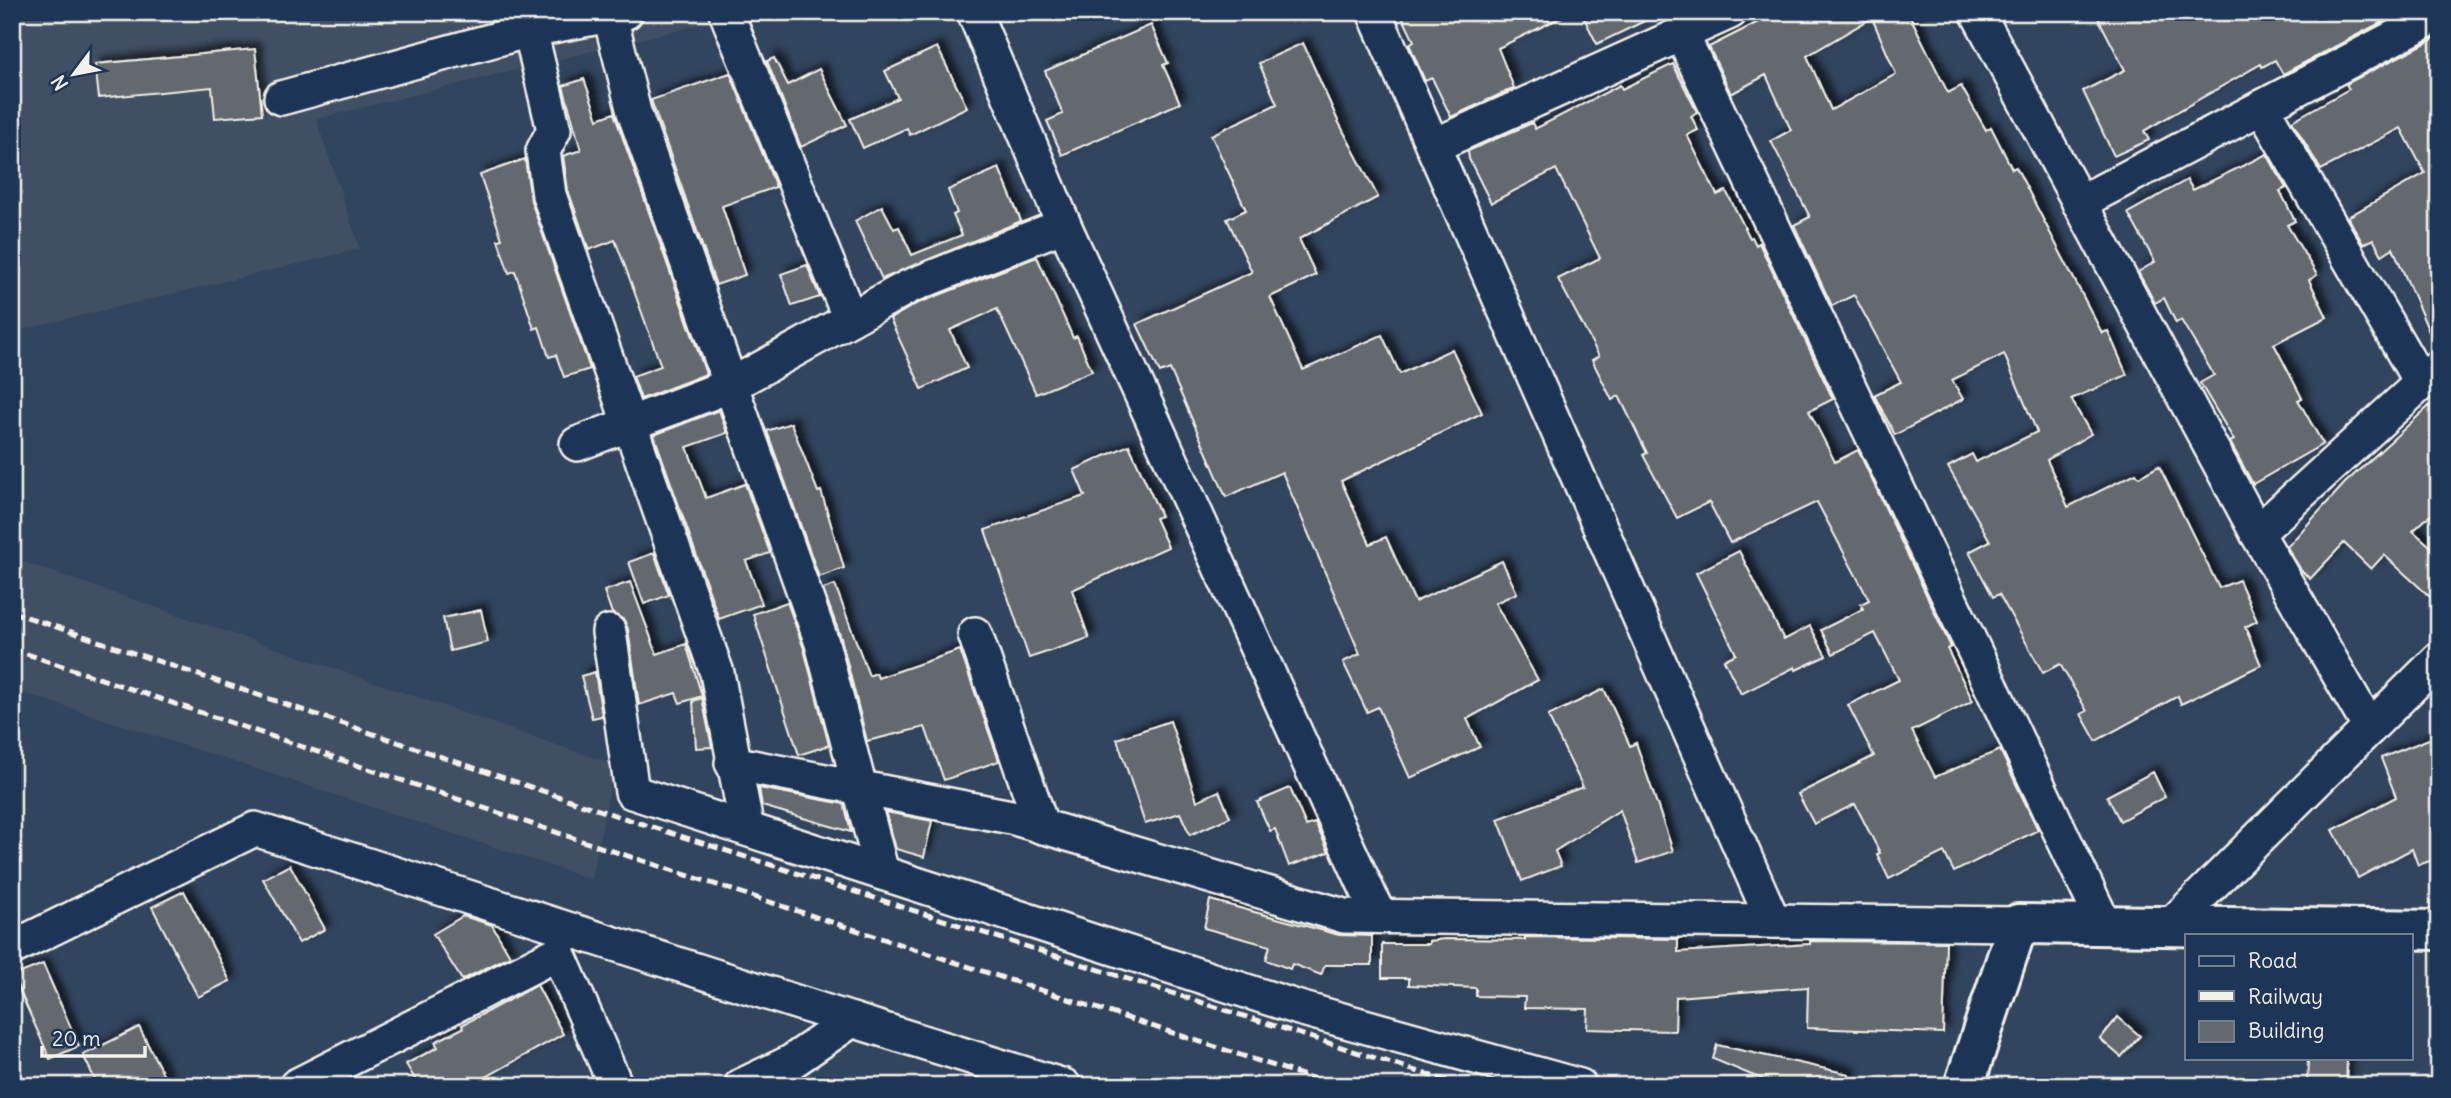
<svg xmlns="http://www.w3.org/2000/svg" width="2451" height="1098" viewBox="0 0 2451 1098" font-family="Delius,sans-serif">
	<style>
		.built { fill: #415063 }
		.building { fill: #63696e; stroke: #f4f1e8; stroke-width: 2; fill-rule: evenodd; filter: url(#shadow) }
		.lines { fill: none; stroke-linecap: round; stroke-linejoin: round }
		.minor-casing { stroke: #f4f1e8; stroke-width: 38 }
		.secondary-casing { stroke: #f4f1e8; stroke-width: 44 }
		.minor { stroke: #1d3557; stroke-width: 33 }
		.secondary { stroke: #1d3557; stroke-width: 38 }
		.rail { stroke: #f4f1e8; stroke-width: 5; stroke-dasharray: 10 5; stroke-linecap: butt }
	</style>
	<defs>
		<filter id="shadow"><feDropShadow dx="6" dy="-6" stdDeviation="3.5" flood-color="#0009"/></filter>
	</defs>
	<rect width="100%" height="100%" fill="#32455e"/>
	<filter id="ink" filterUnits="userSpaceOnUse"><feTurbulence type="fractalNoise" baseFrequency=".0143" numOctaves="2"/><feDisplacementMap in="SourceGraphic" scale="14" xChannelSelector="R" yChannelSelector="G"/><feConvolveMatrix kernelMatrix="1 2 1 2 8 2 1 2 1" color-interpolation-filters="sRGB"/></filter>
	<g filter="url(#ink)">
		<g class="built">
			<polygon points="12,12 751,12 316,119 360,249 12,332"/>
			<polygon points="12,558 615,765 591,879 12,689"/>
		</g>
		<g class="building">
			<polygon points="1400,12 1572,12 1498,48 1514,88 1451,117 1432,78 1425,81 1409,44 1414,41"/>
			<polygon points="1581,12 1663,12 1597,44"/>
			<path d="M1778,12h130l40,81 13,-7 25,44 5,-3 21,42 4,-2 86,166 6,-2 19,44 -56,24 20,35 -44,26 21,47 68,-34 3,4 20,-11 60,122 20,-8 18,41 -12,6 16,38 -80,39 -3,-8 -82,45 -15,-27 6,-3 -27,-47 -17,9 -44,-79 -6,3 -24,-45 21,-11 -42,-74 24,-13 4,8 61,-30 -33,-78 -52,26 11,19 -68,36 -21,-40 27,-13 -47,-87 -22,11 -38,-81 16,-8 -39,-76 20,-11 -25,-55 -35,19 -22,-47zM1872,18l24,56 -65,36 -24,-54z"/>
			<polygon points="2095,12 2401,12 2283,74 2275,60 2262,67 2261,64 2144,131 2149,140 2114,156 2083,91 2125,70"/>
			<polygon points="1151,25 1168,63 1163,65 1180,103 1062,155 1047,121 1063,114 1045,71"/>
			<polygon points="2439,36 2439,348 2436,348 2393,248 2382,255 2373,239 2363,244 2348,217 2425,173 2401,128 2321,170 2292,121 2349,89 2346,84"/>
			<polygon points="1303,43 1338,121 1378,197 1299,239 1316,275 1270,297 1303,370 1382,335 1400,374 1452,349 1482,413 1341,481 1370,544 1386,537 1415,602 1502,561 1517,593 1495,603 1538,680 1467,719 1480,747 1410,778 1378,707 1367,712 1343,662 1360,654 1282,472 1226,497 1170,369 1160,373 1137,324 1252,272 1227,219 1246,210 1211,135 1277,104 1259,63"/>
			<polygon points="937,47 967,107 910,135 907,128 863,148 850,119 898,98 885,71"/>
			<polygon points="255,49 262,114 215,118 212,87 99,98 95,64"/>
			<polygon points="774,58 788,85 819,69 847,125 801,147 767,61"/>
			<polygon points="1673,64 1697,112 1691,116 1698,130 1687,135 1717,195 1726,191 1750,238 1752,237 1756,245 1759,243 1833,399 1809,411 1835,462 1858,450 1951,647 1947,649 1973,701 1912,731 1935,777 2000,750 2038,830 1954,872 1944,852 1889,879 1877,854 1880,853 1855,804 1814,824 1798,794 1874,756 1848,705 1899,680 1875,633 1833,654 1821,630 1863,609 1861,604 1869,600 1817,502 1730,543 1709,502 1677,518 1643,455 1647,453 1619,396 1612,400 1592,360 1599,356 1558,279 1600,258 1556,169 1491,203 1469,159 1468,151 1532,123 1535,129 1620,85 1622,89"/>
			<polygon points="730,73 776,187 722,206 745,275 716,285 651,100"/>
			<polygon points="584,79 598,119 614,113 706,374 641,399 633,376 661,366 629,277 615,240 589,250 568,190 563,156 581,150 563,86"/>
			<polygon points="2267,154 2286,188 2280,191 2295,221 2287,225 2317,275 2309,280 2327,317 2274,344 2302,398 2298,400 2323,444 2253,484 2230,442 2234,440 2200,383 2214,375 2181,320 2176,323 2164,298 2155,303 2138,272 2155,262 2128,213 2187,180 2193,190"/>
			<polygon points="525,159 531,201 590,369 564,377 556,355 549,357 539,327 534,329 515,271 509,273 498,240 502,239 480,175"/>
			<polygon points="999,168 1021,221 882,279 855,221 882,206 894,229 899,227 912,255 962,235 953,215 957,213 948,190"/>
			<polygon points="1037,257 1073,338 1077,336 1092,371 1036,394 997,309 950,330 967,368 922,389 890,319 916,304"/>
			<polygon points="807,265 820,297 792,306 781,274"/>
			<polygon points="2439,397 2439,507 2413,531 2439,554 2439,605 2384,555 2371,569 2344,543 2310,579 2301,570 2287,547 2345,483"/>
			<polygon points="719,410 727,433 687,447 706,498 745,484 770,553 746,561 762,604 719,619 654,435"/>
			<polygon points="791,423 818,492 821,491 844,568 819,577 767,431"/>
			<polygon points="1129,445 1161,516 1155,518 1168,547 1072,590 1089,638 1029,658 985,530 1085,496 1074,470"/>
			<polygon points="1739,551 1784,640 1810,626 1826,656 1796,670 1795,667 1741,694 1724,660 1736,654 1696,573"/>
			<polygon points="654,553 669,595 644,604 629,562"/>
			<polygon points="630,582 657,654 686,644 702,696 680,703 676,693 639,705 628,629 624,620 612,613 604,591"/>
			<polygon points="835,585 869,676 876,673 878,678 960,650 999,761 944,780 925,727 867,741 841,638 823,589"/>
			<polygon points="787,602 804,649 829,745 799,755 753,614"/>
			<polygon points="481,610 488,642 450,651 443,618"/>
			<polygon points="595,672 602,716 592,718 581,676"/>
			<polygon points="1604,689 1630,746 1636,743 1673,851 1638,863 1620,810 1555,851 1561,866 1522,881 1498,819 1583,787 1548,716"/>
			<polygon points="702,698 712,747 696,748 693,701"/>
			<polygon points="1170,721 1197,801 1219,791 1230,817 1190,835 1180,813 1145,824 1117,739"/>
			<polygon points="2439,735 2439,858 2418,865 2412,849 2358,878 2333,830 2396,797 2381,758"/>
			<polygon points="2153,772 2165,797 2120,821 2107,796"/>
			<polygon points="759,788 844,804 851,832 762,806"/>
			<polygon points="1290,788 1306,826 1315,823 1329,852 1289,866 1275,829 1270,831 1257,802"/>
			<polygon points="886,812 932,821 924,857 896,849"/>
			<polygon points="290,865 325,929 299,943 263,879"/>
			<polygon points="184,891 230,981 198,997 152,907"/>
			<polygon points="1210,900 1339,935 1372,936 1372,965 1325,965 1321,975 1292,964 1290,969 1266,960 1270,946 1204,928"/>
			<polygon points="463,916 492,925 510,956 462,980 433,934"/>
			<polygon points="1525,937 1678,939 1678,952 1810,944 1810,941 1946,942 1943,1033 1807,1028 1808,987 1676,997 1675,1031 1623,1030 1587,1029 1588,1009 1524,1008 1525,997 1476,996 1476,988 1409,985 1409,978 1382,978 1382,944 1429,944 1429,941 1445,939 1525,940"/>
			<polygon points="43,964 79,1046 50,1059 13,976"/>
			<polygon points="537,985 563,1034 470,1086 419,1086 406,1064 438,1047 435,1042 463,1028 462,1025"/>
			<polygon points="2118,1017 2140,1036 2121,1057 2100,1039"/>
			<polygon points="139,1027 169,1086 98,1086 83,1055"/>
			<polygon points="1717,1045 1849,1074 1848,1086 1778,1086 1713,1059"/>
			<polygon points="2308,1058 2347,1058 2346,1086 2307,1086"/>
		</g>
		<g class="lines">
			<g class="minor-casing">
				<g id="minor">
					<polyline points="726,12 850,319"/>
					<polyline points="974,12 1064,225 1379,916"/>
					<polyline points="1374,12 1773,921"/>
					<polyline points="1977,12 2257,533 2370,728"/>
					<polyline points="610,16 634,112 822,643 882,873"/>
					<polyline points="530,30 554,130 543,151 549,195 717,673 747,829"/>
					<polyline points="1682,35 2105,926"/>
					<polyline points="281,98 530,30 626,12"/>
					<polyline points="2262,107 2421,383"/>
					<polyline points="1433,146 1730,12"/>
					<polyline points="2079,203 2439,14"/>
					<polyline points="577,444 731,385 908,287 1064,225"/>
					<polyline points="2257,533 2439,367"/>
					<polyline points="609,632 632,792 1299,1008 1580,1086"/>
					<polyline points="975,634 1042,827"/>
					<polyline points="732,763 1011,817 1344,916 2018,924"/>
					<polyline points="2170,926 2439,659"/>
					<polyline points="12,948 255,829 852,1020"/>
					<polyline points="296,1086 558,953 616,1086"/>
					<polyline points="741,1086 791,1062 852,1020 1064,1086"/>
				</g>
			</g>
			<g class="secondary-casing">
				<polyline id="secondary" points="1964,1086 2018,924 2439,930"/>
			</g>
			<use href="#minor" class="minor"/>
			<use href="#secondary" class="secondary"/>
			<g class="rail">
				<polyline points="12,612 602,811 1463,1086"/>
				<polyline points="12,649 585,842 1336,1086"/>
			</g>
		</g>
	</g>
	<rect width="2451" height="1098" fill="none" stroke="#1d3557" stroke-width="42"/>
	<rect x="21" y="21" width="2409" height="1056" fill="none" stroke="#f4f1e8" stroke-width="2.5" filter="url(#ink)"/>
	<rect x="2185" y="934" width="228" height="126" fill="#1d3557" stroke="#738091" stroke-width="2"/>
	<rect x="2199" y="956" width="35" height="10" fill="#1d3557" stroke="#738091" stroke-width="2"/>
	<text x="2248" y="968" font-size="21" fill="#f4f1e8">Road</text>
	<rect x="2199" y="991" width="35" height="10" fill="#f4f1e8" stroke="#738091" stroke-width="2"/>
	<text x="2248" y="1004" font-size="21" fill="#f4f1e8">Railway</text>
	<rect x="2199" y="1021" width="35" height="21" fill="#63696e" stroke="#738091" stroke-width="2"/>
	<text x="2248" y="1038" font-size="21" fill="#f4f1e8">Building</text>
	<g transform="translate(74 74) rotate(238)" stroke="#1d3557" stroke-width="5" paint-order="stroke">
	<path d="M0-5L12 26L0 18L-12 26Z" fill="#f4f1e8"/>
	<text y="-10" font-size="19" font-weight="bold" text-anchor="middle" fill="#f4f1e8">N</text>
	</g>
	<path d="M42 1046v10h103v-10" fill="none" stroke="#f4f1e8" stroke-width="3.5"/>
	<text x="52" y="1046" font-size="21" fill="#f4f1e8" stroke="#1d3557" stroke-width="5" paint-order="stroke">20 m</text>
</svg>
